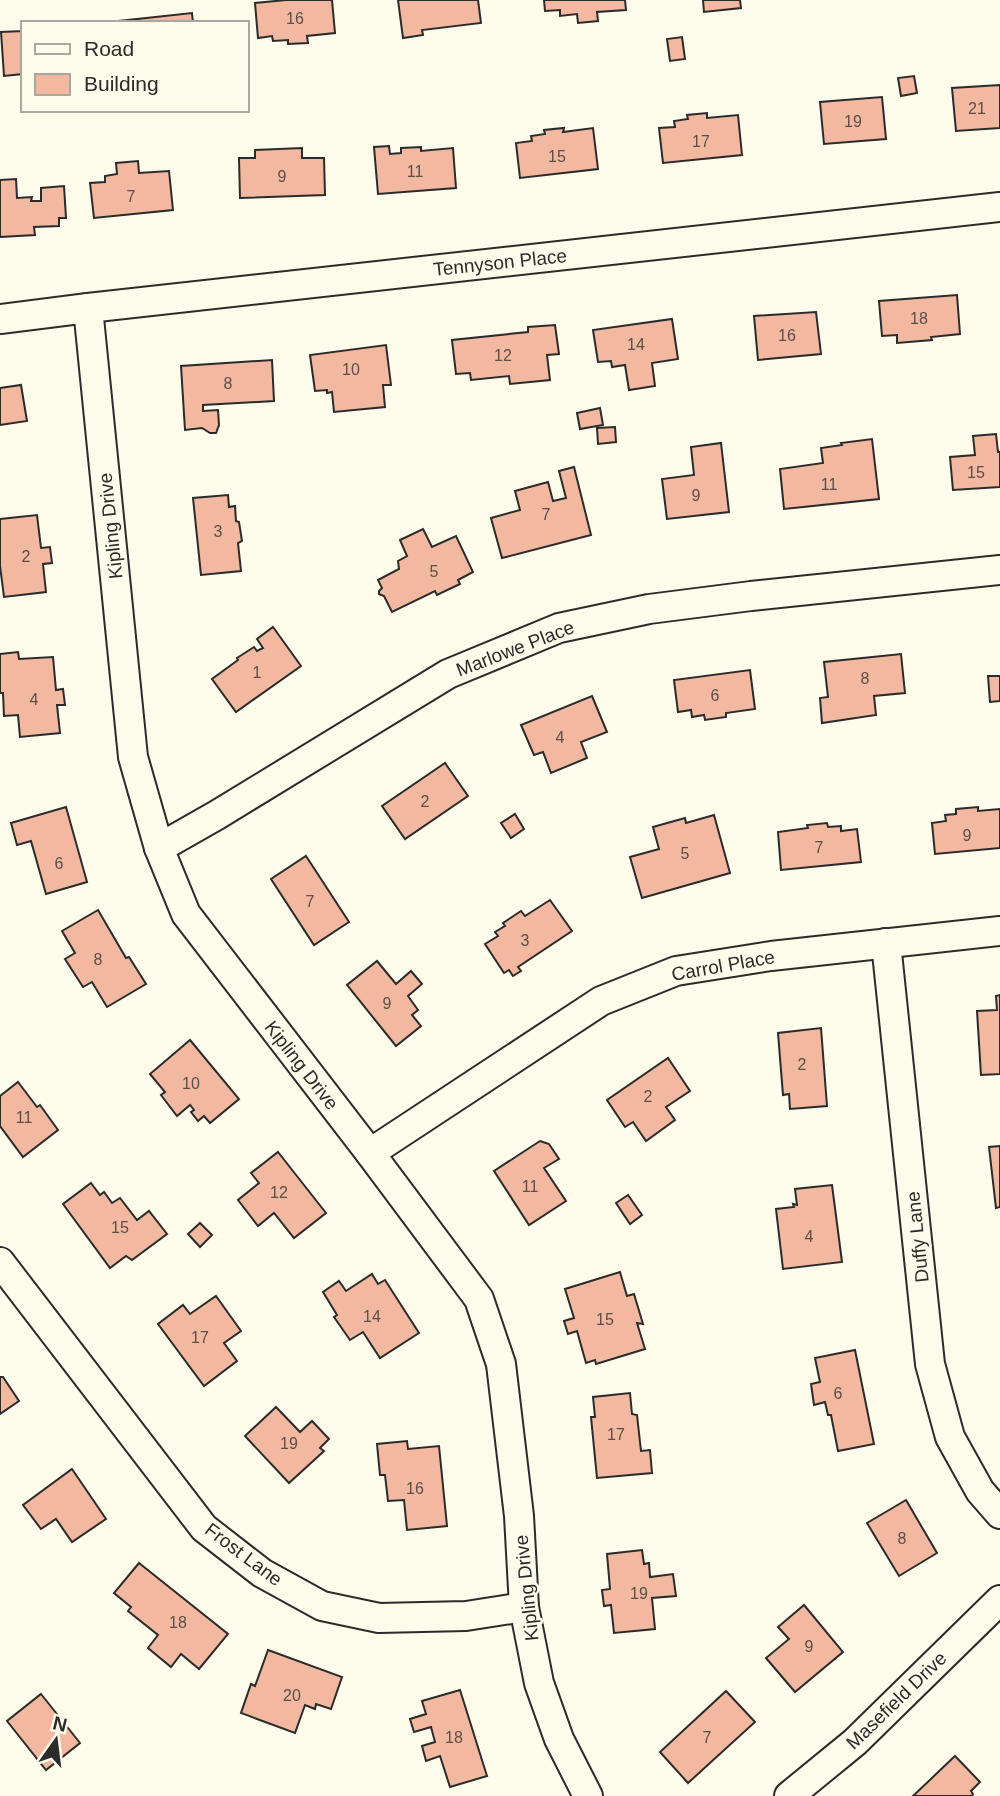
<svg xmlns="http://www.w3.org/2000/svg" width="1000" height="1796" viewBox="0 0 1000 1796" font-family="Helvetica,sans-serif">
	<style>
		.building { fill: #f2b8a0; stroke: #2b2b2b; stroke-width: 2 }
		.lines { fill: none; stroke-linecap: round; stroke-linejoin: round }
		.street-casing { stroke: #2b2b2b; stroke-width: 32 }
		.street { stroke: #fdfbea; stroke-width: 28 }
		.labels { text-anchor: middle; stroke-width: 5; stroke-linejoin: round; paint-order: stroke }
		.number-label { font-size: 16px; fill: #5d4e48 }
		.street-label { font-size: 19px; fill: #2b2b2b; stroke: #fdfbea }
	</style>
	<rect width="100%" height="100%" fill="#fdfbea"/>
	<g class="building">
		<polygon points="286,0 332,0 335,33 307,36 308,43 288,44 288,40 273,41 272,36 258,38 255,3"/>
		<polygon points="398,0 478,0 481,23 422,30 423,35 403,38"/>
		<polygon points="544,0 625,0 626,10 597,12 598,21 578,23 577,14 560,16 560,10 545,11"/>
		<polygon points="703,0 740,0 741,8 704,12"/>
		<polygon points="192,13 193,23 119,23 119,21"/>
		<polygon points="23,31 23,74 4,76 1,32"/>
		<polygon points="682,37 685,59 670,61 667,39"/>
		<polygon points="914,76 917,93 901,96 898,78"/>
		<polygon points="1000,85 1000,128 956,131 952,88"/>
		<polygon points="882,97 886,139 824,144 820,102"/>
		<polygon points="707,113 707,118 738,115 742,155 663,163 659,128 675,127 674,121 688,119 687,115"/>
		<polygon points="564,128 563,132 593,128 598,169 520,178 516,143 532,141 531,136 545,134 544,130"/>
		<polygon points="389,146 390,154 401,153 401,148 421,147 421,151 453,148 456,188 378,194 374,147"/>
		<polygon points="302,148 302,158 324,158 325,195 240,198 239,158 255,158 255,150"/>
		<polygon points="138,161 139,173 169,171 173,210 94,218 90,183 105,182 105,176 117,174 116,163"/>
		<polygon points="16,179 17,198 32,197 31,201 41,201 41,188 64,186 66,218 59,218 59,226 34,227 35,235 0,237 0,180"/>
		<polygon points="957,295 960,334 931,337 932,340 897,343 897,335 882,336 879,301"/>
		<polygon points="816,312 821,354 758,360 754,316"/>
		<polygon points="672,319 678,359 652,363 655,386 629,390 625,365 612,367 611,361 598,362 593,330"/>
		<polygon points="555,325 559,354 547,355 550,380 510,384 509,376 471,380 470,373 456,374 452,340 528,332 528,327"/>
		<polygon points="386,345 391,385 383,385 385,407 334,412 332,392 327,393 327,390 315,391 310,355"/>
		<polygon points="272,360 274,401 203,405 203,411 218,410 219,425 216,433 210,433 202,428 185,430 181,366"/>
		<polygon points="21,385 27,421 0,425 0,388"/>
		<polygon points="600,408 603,425 580,429 577,413"/>
		<polygon points="615,427 616,442 598,444 597,428"/>
		<polygon points="996,434 998,452 1000,452 1000,487 953,490 950,457 975,455 973,436"/>
		<polygon points="872,439 879,499 784,509 780,469 823,463 821,448 842,445 841,443"/>
		<polygon points="721,443 729,512 667,519 662,479 694,475 691,447"/>
		<polygon points="574,467 591,535 502,558 491,518 520,510 515,491 548,482 553,501 566,498 559,471"/>
		<polygon points="228,495 229,507 235,506 236,521 239,522 242,541 238,543 241,571 201,575 193,498"/>
		<polygon points="37,515 41,548 50,547 52,563 43,564 46,592 4,597 0,566 0,519"/>
		<polygon points="423,529 432,547 456,536 473,572 458,580 460,584 437,595 435,591 392,612 384,596 379,594 379,591 382,588 378,580 399,569 398,561 407,556 400,540"/>
		<polygon points="273,627 301,666 236,712 212,679 238,660 237,658 254,647 257,651 263,648 257,639"/>
		<polygon points="18,652 19,659 53,657 56,690 63,689 65,705 57,705 60,733 20,737 18,715 4,716 3,693 0,693 0,654"/>
		<polygon points="901,654 905,693 874,696 876,715 822,723 820,698 828,697 824,662"/>
		<polygon points="750,670 755,709 726,713 726,717 705,720 704,715 692,717 691,710 678,712 674,680"/>
		<polygon points="988,676 1000,676 1000,701 990,702"/>
		<polygon points="592,696 607,732 581,742 587,758 551,773 543,752 534,755 521,725"/>
		<polygon points="445,763 468,796 405,839 382,806"/>
		<polygon points="66,807 87,882 46,894 31,841 17,845 11,823"/>
		<polygon points="978,807 978,811 1000,809 1000,848 935,854 932,823 946,821 945,815 956,814 956,809"/>
		<polygon points="515,814 524,829 511,838 501,823"/>
		<polygon points="714,815 730,873 642,898 630,857 659,849 653,827 685,818 686,823"/>
		<polygon points="827,823 828,827 841,826 841,831 857,829 861,862 781,870 778,832 808,828 807,825"/>
		<polygon points="306,856 349,922 314,945 271,879"/>
		<polygon points="550,900 572,931 518,967 521,971 513,976 509,970 504,973 485,944 498,936 495,932 505,926 503,923 521,911 525,916"/>
		<polygon points="98,910 126,958 129,957 146,984 107,1007 92,982 83,987 65,959 75,953 62,931"/>
		<polygon points="377,961 396,984 411,971 422,984 408,996 418,1010 412,1015 421,1026 396,1046 347,985"/>
		<polygon points="1000,995 1000,1074 981,1075 977,1011 997,1010 996,996"/>
		<polygon points="821,1028 827,1106 790,1109 789,1094 783,1095 778,1033"/>
		<polygon points="190,1040 239,1099 210,1123 204,1116 198,1121 191,1112 194,1110 190,1105 177,1116 161,1095 165,1092 150,1074"/>
		<polygon points="668,1058 690,1091 666,1107 675,1120 646,1141 633,1122 625,1127 607,1100"/>
		<polygon points="18,1082 37,1107 40,1105 58,1130 23,1157 0,1126 0,1096"/>
		<polygon points="540,1141 549,1144 559,1159 544,1168 566,1201 529,1225 494,1171"/>
		<polygon points="1000,1146 1000,1207 996,1208 989,1147"/>
		<polygon points="278,1152 326,1213 294,1238 274,1213 258,1226 238,1200 259,1183 251,1173"/>
		<polygon points="91,1183 100,1195 104,1192 112,1203 120,1198 137,1220 149,1211 167,1234 132,1260 126,1256 110,1268 63,1204"/>
		<polygon points="832,1185 842,1262 783,1269 776,1209 794,1207 793,1204 797,1205 795,1189"/>
		<polygon points="628,1195 642,1215 630,1224 616,1203"/>
		<polygon points="200,1223 212,1235 200,1247 188,1234"/>
		<polygon points="620,1272 627,1296 634,1294 643,1324 637,1323 645,1349 596,1364 595,1360 586,1363 577,1331 568,1334 564,1321 574,1318 565,1289"/>
		<polygon points="372,1274 378,1284 385,1280 419,1333 380,1358 363,1332 350,1340 334,1317 337,1315 323,1292 339,1281 346,1291"/>
		<polygon points="216,1296 241,1331 224,1343 237,1361 204,1386 158,1324 183,1305 190,1314"/>
		<polygon points="855,1350 874,1444 838,1451 831,1415 828,1415 825,1402 814,1405 811,1384 820,1382 815,1358"/>
		<polygon points="0,1377 3,1377 19,1401 0,1414"/>
		<polygon points="630,1393 632,1414 637,1415 641,1451 650,1450 652,1473 597,1478 591,1417 595,1417 593,1397"/>
		<polygon points="276,1407 300,1432 312,1421 329,1439 320,1448 324,1451 289,1483 245,1436"/>
		<polygon points="407,1441 408,1449 439,1446 447,1526 407,1530 404,1500 388,1501 385,1475 380,1475 377,1444"/>
		<polygon points="72,1469 106,1519 72,1542 56,1519 41,1529 23,1505"/>
		<polygon points="906,1500 937,1553 899,1576 867,1523"/>
		<polygon points="642,1550 644,1564 649,1563 650,1577 673,1574 676,1596 652,1598 655,1629 614,1633 611,1605 604,1606 602,1590 610,1589 607,1554"/>
		<polygon points="139,1563 228,1634 199,1669 181,1654 171,1667 148,1648 158,1635 128,1611 131,1607 114,1593"/>
		<polygon points="804,1605 843,1652 795,1692 766,1658 789,1639 778,1627"/>
		<polygon points="268,1650 342,1677 331,1709 316,1704 315,1709 305,1705 295,1733 241,1713 251,1684 255,1686"/>
		<polygon points="460,1690 487,1776 450,1787 440,1756 426,1761 422,1746 435,1742 431,1727 414,1732 410,1719 426,1714 422,1701"/>
		<polygon points="726,1691 755,1722 688,1783 660,1752"/>
		<polygon points="41,1694 80,1743 46,1770 7,1721"/>
		<polygon points="955,1756 980,1782 971,1791 973,1794 972,1796 913,1796"/>
	</g>
	<g class="lines">
		<g class="street-casing">
			<g id="street">
				<polyline points="88,308 133,757 159,848 186,914 370,1153 479,1299 501,1364 519,1516 524,1607 539,1683 559,1739 588,1796"/>
				<polyline points="0,319 88,308 1000,207"/>
				<polyline points="159,848 217,815 448,674 559,628 649,609 751,596 1000,570"/>
				<polyline points="886,943 930,1364 950,1437 980,1491 1000,1514"/>
				<polyline points="370,1153 601,1001 676,971 771,956 1000,931"/>
				<polyline points="0,1262 204,1528 262,1573 322,1606 379,1618 466,1616 524,1607"/>
				<polyline points="789,1796 855,1742 1000,1600"/>
			</g>
		</g>
		<use href="#street" class="street"/>
	</g>
	<g class="labels">
		<g class="number-label">
			<text x="295" y="24">16</text>
			<text x="977" y="114">21</text>
			<text x="853" y="127">19</text>
			<text x="701" y="147">17</text>
			<text x="557" y="162">15</text>
			<text x="415" y="177">11</text>
			<text x="282" y="182">9</text>
			<text x="131" y="202">7</text>
			<text x="919" y="324">18</text>
			<text x="787" y="341">16</text>
			<text x="636" y="350">14</text>
			<text x="503" y="361">12</text>
			<text x="351" y="375">10</text>
			<text x="228" y="389">8</text>
			<text x="976" y="478">15</text>
			<text x="829" y="490">11</text>
			<text x="696" y="501">9</text>
			<text x="546" y="520">7</text>
			<text x="218" y="537">3</text>
			<text x="26" y="562">2</text>
			<text x="434" y="577">5</text>
			<text x="257" y="678">1</text>
			<text x="865" y="684">8</text>
			<text x="715" y="701">6</text>
			<text x="34" y="705">4</text>
			<text x="560" y="743">4</text>
			<text x="425" y="807">2</text>
			<text x="967" y="841">9</text>
			<text x="819" y="853">7</text>
			<text x="685" y="859">5</text>
			<text x="59" y="869">6</text>
			<text x="310" y="907">7</text>
			<text x="525" y="946">3</text>
			<text x="98" y="965">8</text>
			<text x="387" y="1009">9</text>
			<text x="802" y="1070">2</text>
			<text x="191" y="1089">10</text>
			<text x="648" y="1102">2</text>
			<text x="24" y="1123">11</text>
			<text x="530" y="1192">11</text>
			<text x="279" y="1198">12</text>
			<text x="120" y="1233">15</text>
			<text x="809" y="1242">4</text>
			<text x="372" y="1322">14</text>
			<text x="605" y="1325">15</text>
			<text x="200" y="1343">17</text>
			<text x="838" y="1399">6</text>
			<text x="616" y="1440">17</text>
			<text x="289" y="1449">19</text>
			<text x="415" y="1494">16</text>
			<text x="902" y="1544">8</text>
			<text x="639" y="1599">19</text>
			<text x="178" y="1628">18</text>
			<text x="809" y="1652">9</text>
			<text x="292" y="1701">20</text>
			<text x="454" y="1743">18</text>
			<text x="707" y="1743">7</text>
		</g>
		<g class="street-label">
			<text transform="translate(500 262) rotate(-6)" y="7">Tennyson Place</text>
			<text transform="translate(110 526) rotate(-96)" y="7">Kipling Drive</text>
			<text transform="translate(515 648) rotate(-21)" y="7">Marlowe Place</text>
			<text transform="translate(723 965) rotate(-10)" y="7">Carrol Place</text>
			<text transform="translate(302 1065) rotate(52)" y="7">Kipling Drive</text>
			<text transform="translate(917 1237) rotate(-96)" y="7">Duffy Lane</text>
			<text transform="translate(244 1554) rotate(37)" y="7">Frost Lane</text>
			<text transform="translate(526 1588) rotate(-96)" y="7">Kipling Drive</text>
			<text transform="translate(896 1700) rotate(-44)" y="7">Masefield Drive</text>
		</g>
	</g>
	<rect x="21" y="21" width="228" height="91" fill="#fdfbea" stroke="#a9a89e" stroke-width="2"/>
	<rect x="35" y="44" width="35" height="10" fill="#fdfbea" stroke="#a9a89e" stroke-width="2"/>
	<text x="84" y="56" font-size="21" fill="#2b2b2b">Road</text>
	<rect x="35" y="74" width="35" height="21" fill="#f2b8a0" stroke="#a9a89e" stroke-width="2"/>
	<text x="84" y="91" font-size="21" fill="#2b2b2b">Building</text>
	<g transform="translate(56 1740) rotate(14)" stroke="#fdfbea" stroke-width="5" paint-order="stroke">
	<path d="M0-5L12 26L0 18L-12 26Z" fill="#2b2b2b"/>
	<text y="-10" font-size="19" font-weight="bold" text-anchor="middle" fill="#2b2b2b">N</text>
	</g>
</svg>
